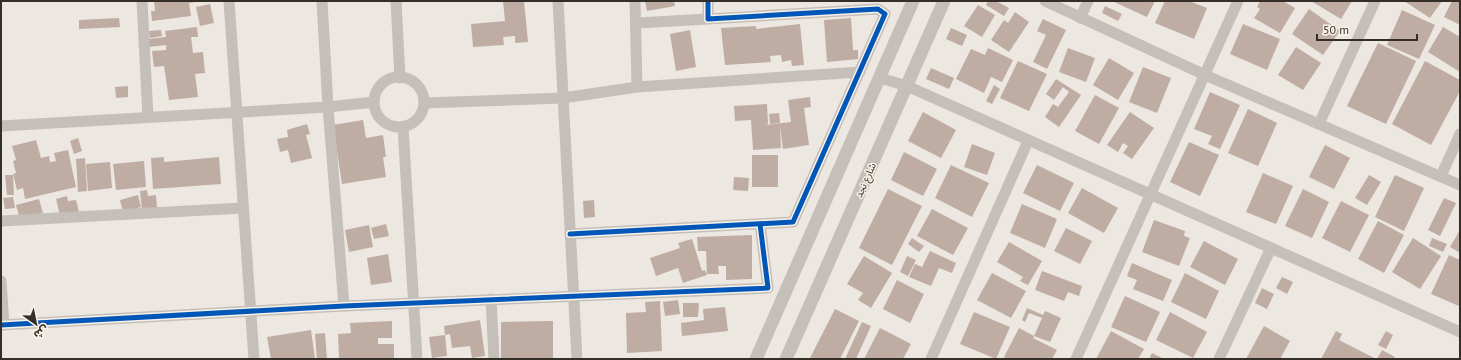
<svg xmlns="http://www.w3.org/2000/svg" width="1461" height="360" viewBox="0 0 1461 360" font-family="'PT Sans','Noto Sans Arabic',sans-serif">
	<style>
		.building { fill: #bfada3 }
		.lines { fill: none; stroke-linecap: round; stroke-linejoin: round }
		.minor { stroke: #c5bfb9; stroke-width: 11 }
		.tertiary { stroke: #c5bfb9; stroke-width: 13 }
		.cycleway-casing { stroke: #f9f2e8; stroke-width: 8 }
		.cycleway { stroke: #0057b8; stroke-width: 5 }
		.labels { text-anchor: middle; stroke-width: 3; stroke-linejoin: round; paint-order: stroke }
		.street-label { font-size: 10px; fill: #352d28; stroke: #f9f2e8 }
	</style>
	<rect width="100%" height="100%" fill="#ece7e1"/>
	<g class="building">
		<polygon points="154,1 195,1 196,2 189,3 191,16 152,21 151,11 155,11"/>
		<polygon points="503,1 524,1 528,42 515,43 515,36 503,37 504,45 473,47 471,24 505,21"/>
		<polygon points="645,1 674,1 675,6 647,11"/>
		<polygon points="988,1 996,1 1009,8 1004,16 986,5"/>
		<polygon points="1112,1 1155,1 1147,17"/>
		<polygon points="1165,1 1189,1 1207,8 1194,39 1155,23"/>
		<polygon points="1260,1 1283,1 1295,8 1280,33 1254,18 1260,9 1257,7"/>
		<polygon points="1311,1 1352,1 1341,19"/>
		<polygon points="1404,1 1442,1 1430,18"/>
		<polygon points="1452,1 1460,1 1460,25 1444,17"/>
		<polygon points="210,4 214,23 200,26 196,7"/>
		<polygon points="978,5 995,15 982,37 964,26"/>
		<polygon points="1105,6 1122,14 1118,21 1102,13"/>
		<polygon points="1309,9 1340,31 1323,55 1292,34"/>
		<polygon points="1402,10 1435,25 1419,59 1387,45"/>
		<polygon points="1015,12 1029,22 1009,52 991,40 1004,20 1008,23"/>
		<polygon points="119,18 120,27 79,29 79,20"/>
		<polygon points="851,18 853,50 858,50 858,59 827,62 824,20"/>
		<polygon points="1043,19 1066,30 1047,69 1033,62 1046,35 1037,31"/>
		<polygon points="800,24 804,65 792,66 791,60 782,62 781,55 770,56 771,62 725,65 721,28 756,26 756,29"/>
		<polygon points="1243,24 1280,39 1267,70 1230,54"/>
		<polygon points="197,27 198,37 191,37 193,53 203,52 205,73 195,74 198,97 169,100 164,66 154,67 152,51 166,50 166,45 149,47 148,39 166,37 165,31"/>
		<polygon points="1443,27 1460,37 1460,72 1428,52"/>
		<polygon points="951,28 967,35 962,46 946,39"/>
		<polygon points="161,30 162,36 150,38 149,31"/>
		<polygon points="690,30 696,67 676,71 670,34"/>
		<polygon points="1378,43 1416,61 1386,124 1347,106"/>
		<polygon points="1296,47 1321,63 1303,90 1278,75"/>
		<polygon points="988,48 1013,60 1002,82 991,77 984,93 956,79 971,49 985,55"/>
		<polygon points="1068,48 1095,58 1086,82 1059,72"/>
		<polygon points="1109,58 1134,73 1118,100 1093,85"/>
		<polygon points="1018,61 1047,74 1029,111 1000,98"/>
		<polygon points="1425,61 1460,80 1460,91 1431,145 1392,124"/>
		<polygon points="1143,67 1171,78 1157,113 1129,102"/>
		<polygon points="931,68 954,78 949,89 926,79"/>
		<polygon points="1056,79 1081,95 1059,127 1045,117 1053,104 1058,107 1069,92 1063,87 1054,100 1046,94"/>
		<polygon points="994,85 1000,89 992,104 986,101"/>
		<polygon points="128,86 128,97 116,98 115,87"/>
		<polygon points="1210,92 1240,105 1220,149 1208,144 1212,136 1194,129"/>
		<polygon points="1095,95 1119,108 1099,144 1075,131"/>
		<polygon points="810,97 811,107 804,108 809,145 783,149 780,126 781,148 753,150 751,120 735,121 734,106 767,104 768,124 765,125 791,122 788,100"/>
		<polygon points="1248,109 1277,123 1258,166 1228,153"/>
		<polygon points="923,112 956,130 941,158 908,141"/>
		<polygon points="1130,112 1154,128 1132,159 1123,153 1128,146 1123,143 1118,152 1107,145"/>
		<polygon points="779,113 780,123 770,124 769,114"/>
		<polygon points="363,120 366,138 383,135 386,157 383,157 386,177 342,184 333,125"/>
		<polygon points="307,124 310,134 306,135 312,158 291,163 288,150 280,152 277,139 288,137 287,130"/>
		<polygon points="78,138 82,151 74,154 70,141"/>
		<polygon points="36,140 41,158 49,156 50,162 56,161 54,153 68,150 76,187 25,199 23,188 17,190 13,174 16,173 13,161 16,160 12,146"/>
		<polygon points="1189,142 1219,155 1200,196 1170,182"/>
		<polygon points="972,144 995,153 987,175 964,167"/>
		<polygon points="1325,145 1350,158 1334,189 1309,177"/>
		<polygon points="904,152 937,169 923,196 891,180"/>
		<rect x="752" y="155" width="26" height="32"/>
		<polygon points="164,157 164,162 219,157 221,184 153,189 151,158"/>
		<polygon points="85,158 87,191 78,192 76,159"/>
		<polygon points="144,161 146,187 116,190 113,164"/>
		<polygon points="110,162 112,188 88,191 86,164"/>
		<polygon points="951,165 989,183 972,217 935,198"/>
		<polygon points="1037,165 1074,183 1060,211 1023,193"/>
		<polygon points="1263,173 1293,186 1276,224 1246,212"/>
		<polygon points="5,175 13,175 14,195 7,195"/>
		<polygon points="1369,175 1381,182 1367,205 1355,198"/>
		<polygon points="1395,175 1424,188 1404,231 1375,217"/>
		<polygon points="734,177 749,178 748,191 733,190"/>
		<polygon points="1082,188 1118,208 1104,233 1068,213"/>
		<polygon points="888,189 922,206 892,265 859,248"/>
		<polygon points="1303,189 1329,202 1312,238 1285,226"/>
		<polygon points="147,190 148,196 156,195 157,208 142,210 140,191"/>
		<polygon points="138,195 141,207 123,212 120,200"/>
		<polygon points="67,196 68,201 76,200 79,212 60,216 56,199"/>
		<polygon points="13,197 15,208 5,209 3,198"/>
		<polygon points="1444,198 1456,203 1440,236 1428,230"/>
		<polygon points="39,199 43,213 20,219 16,205"/>
		<polygon points="594,200 595,217 584,218 583,201"/>
		<polygon points="1341,201 1369,215 1350,252 1322,238"/>
		<polygon points="1022,204 1057,219 1045,248 1010,233"/>
		<polygon points="932,209 968,228 953,255 917,236"/>
		<polygon points="1154,220 1185,231 1184,236 1190,238 1179,266 1142,252"/>
		<polygon points="1378,221 1404,235 1384,273 1358,259"/>
		<polygon points="386,224 389,236 374,239 371,228"/>
		<polygon points="369,225 373,247 349,252 345,230"/>
		<polygon points="1066,228 1092,241 1080,264 1054,251"/>
		<polygon points="1460,230 1460,253 1450,247"/>
		<polygon points="752,235 752,279 726,280 726,266 718,266 719,274 707,274 706,251 698,251 697,237"/>
		<polygon points="912,238 924,246 919,252 908,244"/>
		<polygon points="1413,238 1441,256 1420,289 1392,272"/>
		<polygon points="1432,238 1447,244 1443,252 1429,246"/>
		<polygon points="692,239 702,271 705,270 707,275 683,283 678,268 656,276 650,258 680,248 678,243"/>
		<polygon points="1204,241 1238,259 1225,285 1190,267"/>
		<polygon points="1009,242 1042,261 1028,285 1020,281 1023,277 997,262"/>
		<polygon points="930,251 956,263 952,273 939,268 931,286 909,277 915,264 922,267"/>
		<polygon points="388,254 392,282 371,285 367,258"/>
		<polygon points="1449,255 1460,260 1459,306 1431,294"/>
		<polygon points="864,256 892,273 871,308 858,300 863,293 847,284"/>
		<polygon points="907,256 916,260 908,276 900,272"/>
		<polygon points="1132,263 1172,280 1163,301 1133,289 1137,280 1127,276"/>
		<polygon points="1042,271 1082,286 1079,296 1068,292 1064,301 1035,290"/>
		<polygon points="992,273 1026,291 1011,318 977,300"/>
		<polygon points="1185,273 1219,291 1206,319 1171,302"/>
		<polygon points="1282,277 1293,282 1287,294 1276,288"/>
		<polygon points="897,280 924,294 910,323 883,309"/>
		<polygon points="1262,288 1274,294 1267,309 1255,303"/>
		<polygon points="1125,296 1160,312 1146,342 1111,327"/>
		<polygon points="678,300 680,314 665,316 663,302"/>
		<polygon points="660,301 662,351 627,353 626,313 646,312 645,302"/>
		<polygon points="683,303 699,303 698,317 683,317"/>
		<polygon points="725,307 728,331 682,336 681,323 704,320 703,309"/>
		<polygon points="1027,308 1043,315 1045,311 1061,318 1050,342 1034,336 1042,318 1029,313 1025,322 1022,320"/>
		<polygon points="835,309 859,321 840,359 812,359 810,358"/>
		<polygon points="974,312 1010,327 996,359 960,344"/>
		<polygon points="1170,312 1207,332 1193,358 1156,340"/>
		<polygon points="480,320 485,356 472,358 470,346 452,348 450,334 445,335 444,326"/>
		<polygon points="392,321 392,338 378,338 378,344 394,344 394,359 339,359 338,334 351,333 350,323"/>
		<polygon points="553,321 553,359 501,359 501,322"/>
		<polygon points="862,322 871,326 856,359 845,359"/>
		<polygon points="1264,326 1290,341 1280,359 1246,359"/>
		<polygon points="880,328 911,344 903,359 864,359"/>
		<polygon points="1019,328 1034,336 1033,338 1057,350 1052,359 1007,359 1004,357"/>
		<polygon points="311,330 315,359 271,359 267,337"/>
		<polygon points="1111,331 1144,349 1138,359 1096,359"/>
		<polygon points="1336,331 1342,334 1339,340 1376,359 1321,359"/>
		<polygon points="1386,331 1393,335 1386,349 1378,345"/>
		<polygon points="325,333 327,359 317,359 315,334"/>
		<polygon points="445,335 447,356 432,358 429,337"/>
		<polygon points="1382,350 1395,357 1393,359 1377,359"/>
		<polygon points="1152,353 1164,359 1149,359"/>
	</g>
	<g class="lines">
		<g class="minor">
			<polyline points="142,1 148,117"/>
			<polyline points="229,1 254,359"/>
			<polyline points="322,1 328,107 344,306"/>
			<polyline points="396,1 400,78"/>
			<polyline points="558,1 577,359"/>
			<polyline points="635,1 637,87 860,72"/>
			<polyline points="1045,1 1205,75 1460,185"/>
			<polyline points="1080,18 1088,1"/>
			<polyline points="637,23 708,19"/>
			<circle cx="399" cy="102" r="25"/>
			<polyline points="880,78 907,86 1460,332"/>
			<polyline points="424,103 563,98 637,87"/>
			<polyline points="1319,124 1375,1"/>
			<polyline points="1,126 328,107 374,102"/>
			<polyline points="403,127 417,359"/>
			<polyline points="1441,176 1460,134"/>
			<polyline points="1,221 243,208"/>
			<polyline points="570,234 793,222 885,14 878,9 708,19 708,1"/>
			<polyline points="1,281 4,325"/>
			<polyline points="491,299 494,359"/>
			<polyline points="1,325 344,306 768,288 760,224"/>
			<polyline points="931,359 1028,141"/>
			<polyline points="1076,359 1238,1"/>
			<polyline points="1219,359 1271,248"/>
		</g>
		<g class="tertiary">
			<polyline points="756,359 913,1"/>
			<polyline points="786,359 944,1"/>
		</g>
		<g class="cycleway-casing">
			<g id="cycleway">
				<polyline points="570,234 793,222 885,14 878,9 708,19 708,1"/>
				<polyline points="1,325 344,306 768,288 760,224"/>
			</g>
		</g>
		<use href="#cycleway" class="cycleway"/>
	</g>
	<g class="labels">
		<g class="street-label">
			<text transform="translate(865 180) rotate(-66)" y="4">شارع نجد</text>
		</g>
	</g>
	<rect width="1461" height="360" fill="none" stroke="#352d28" stroke-width="4"/>
	<g transform="translate(36 324) rotate(147)" stroke="#f9f2e8" stroke-width="3" paint-order="stroke">
	<path d="M0-3L7 15L0 10L-7 15Z" fill="#352d28"/>
	<text y="-6" font-size="11" font-weight="bold" text-anchor="middle" fill="#352d28">ش</text>
	</g>
	<path d="M1317 34v6h100v-6" fill="none" stroke="#352d28" stroke-width="2"/>
	<text x="1323" y="34" font-size="12" fill="#352d28" stroke="#f9f2e8" stroke-width="3" paint-order="stroke">50 m</text>
</svg>
